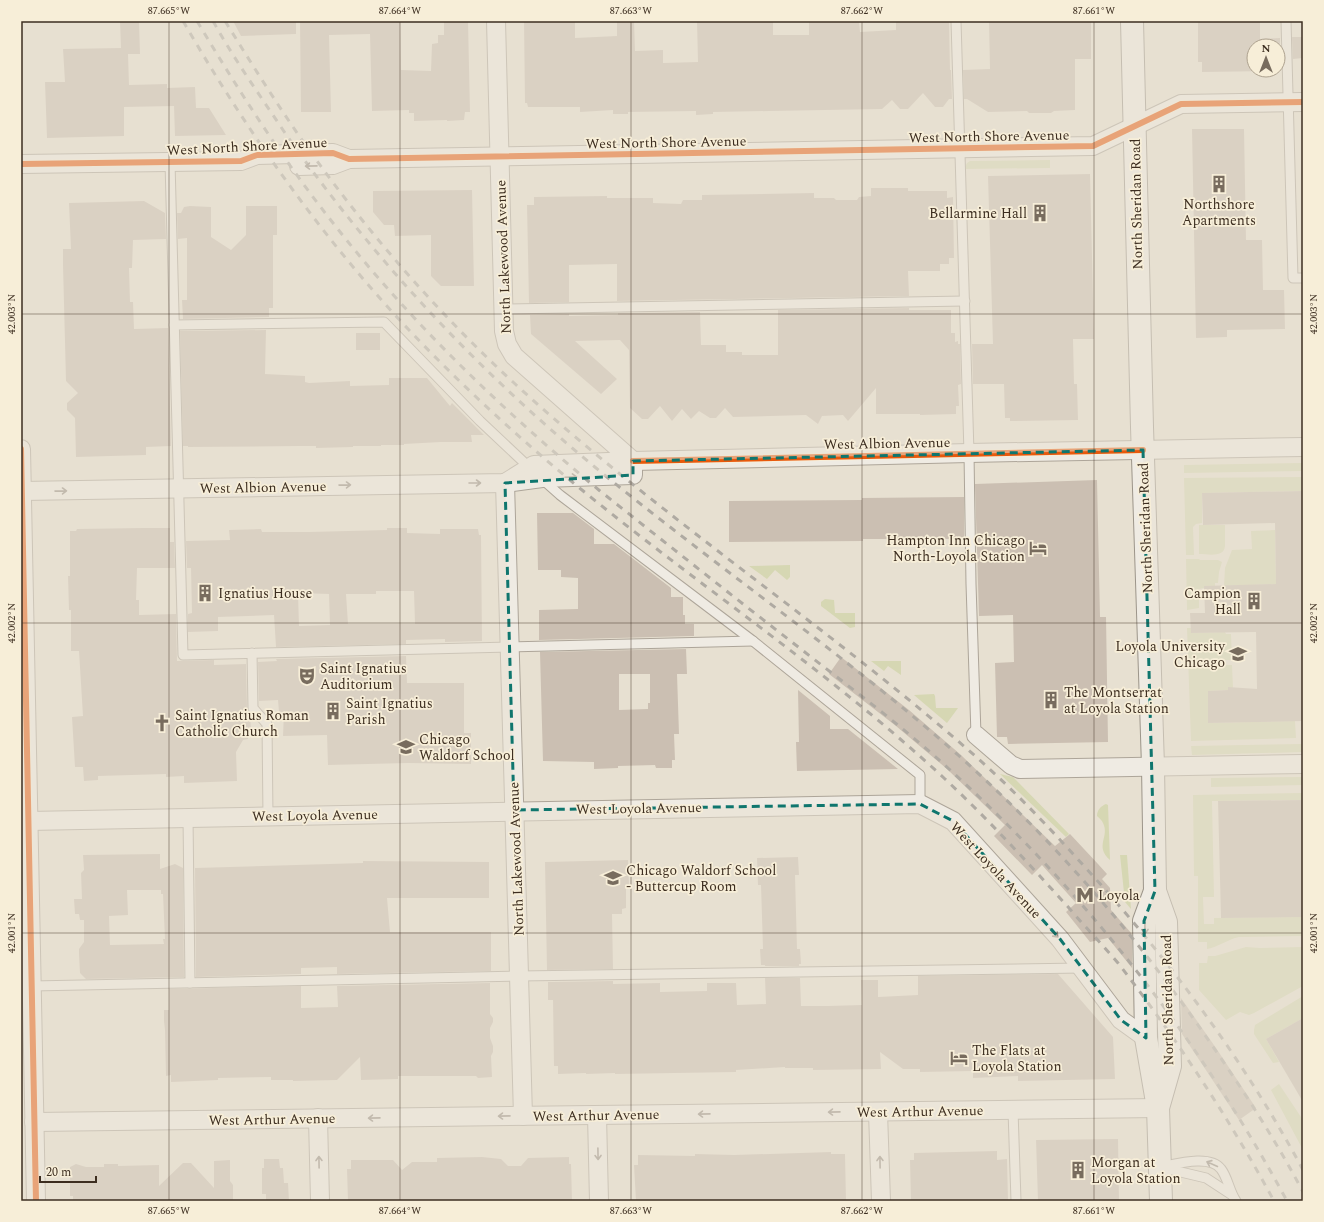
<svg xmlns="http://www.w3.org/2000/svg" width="1324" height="1222" viewBox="0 0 1324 1222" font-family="Spectral,serif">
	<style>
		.green { fill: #d6d7b3 }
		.building { fill: #cbbfb2; fill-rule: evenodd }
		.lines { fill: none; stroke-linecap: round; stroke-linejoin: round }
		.lane-casing { stroke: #ada599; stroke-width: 11 }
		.street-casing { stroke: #ada599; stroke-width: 20 }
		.secondary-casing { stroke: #9c958a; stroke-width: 24 }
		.lane { stroke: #efebe3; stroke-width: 9 }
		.street { stroke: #efebe3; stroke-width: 18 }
		.secondary { stroke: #efebe3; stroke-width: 22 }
		.rail { stroke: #afaaa2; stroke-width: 3; stroke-dasharray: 7 7; stroke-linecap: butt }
		.cycleway-casing { stroke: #f7eed8; stroke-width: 8 }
		.cycleway { stroke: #e8590c; stroke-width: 6 }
		.oneway { stroke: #968c82 }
		.marked { fill: none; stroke: #0f766e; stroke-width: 3; stroke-dasharray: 8 5; stroke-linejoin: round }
		.ticks { fill: none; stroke: #3d2e20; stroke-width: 1; stroke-opacity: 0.45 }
		.labels { text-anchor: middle; stroke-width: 3.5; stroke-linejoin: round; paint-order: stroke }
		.street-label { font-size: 14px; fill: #3d2e20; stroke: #f7eed8 }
		.poi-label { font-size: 14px; fill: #3d2e20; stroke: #f7eed8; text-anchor: start }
		.neatline { fill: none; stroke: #3d2e20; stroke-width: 1.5 }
		.ticks-label { font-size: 10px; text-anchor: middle; fill: #3d2e20 }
	</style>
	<rect width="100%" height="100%" fill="#e7e0d1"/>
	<g class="green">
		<polygon points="1050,160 1050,168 964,169 967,163 970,161"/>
		<polygon points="1303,463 1303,471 1184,473 1184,465"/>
		<polygon points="1303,477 1303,491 1202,493 1202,523 1196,524 1193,527 1194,555 1186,555 1184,478"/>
		<path d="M1199,525h26v21c-1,12 -17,8 -26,8z"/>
		<polygon points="1275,530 1276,584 1224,586 1225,568 1232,550 1252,549 1251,531"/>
		<polygon points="1186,559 1199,559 1200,560 1218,560 1222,562 1219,572 1218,583 1215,583 1215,586 1199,589 1199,608 1187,610"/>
		<polygon points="790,565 790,577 787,580 775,570 767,579 749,566"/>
		<polygon points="825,599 834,600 835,613 855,613 855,627 850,628 821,606 821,602"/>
		<polygon points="1187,628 1191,628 1191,633 1225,632 1226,634 1231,634 1232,660 1210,660 1210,665 1232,665 1233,688 1228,690 1208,691 1209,723 1295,721 1296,738 1191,741"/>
		<polygon points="871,661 901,661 901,675 888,666 884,671"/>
		<polygon points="934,694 935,696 936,708 958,708 947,723 914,695"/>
		<polygon points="1303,744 1303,752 1192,755 1191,746"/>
		<polygon points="1000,774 1013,777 1069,834 1066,837"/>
		<polygon points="1303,777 1303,785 1211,787 1211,778"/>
		<path d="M1303,793v7l-91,1 2,96h-11l1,27h10v-6l89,-1v19l-64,1c-11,2 -20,10 -32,12v-7h-9v-66h-4l-1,-81z"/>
		<path d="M1106,804l2,1 2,55c-16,-14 0,-23 -7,-37 -1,-3 -4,-5 -6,-7 0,-6 4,-10 9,-12z"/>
		<polygon points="1120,855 1127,855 1131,909 1125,902"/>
		<polygon points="1246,947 1260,948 1303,947 1303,986 1254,1013 1249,1015 1240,1012 1226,1020 1199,990 1199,963 1207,963 1208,956 1215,956"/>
		<polygon points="1303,996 1303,1018 1266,1039 1279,1062 1273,1063 1254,1034 1254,1030 1255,1025"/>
		<polygon points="1279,1084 1303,1120 1303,1150 1271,1090"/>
	</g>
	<g class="building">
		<polygon points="120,21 139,21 140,54 128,54 129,85 167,84 167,88 195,87 196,108 209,108 226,135 175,136 174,106 124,107 124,136 47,138 45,82 65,82 63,49 121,48"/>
		<polygon points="233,21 296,21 296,34 241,36"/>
		<polygon points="300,21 400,21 401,70 431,71 432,44 438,43 438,35 444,35 444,21 468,21 470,112 465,112 464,120 447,121 447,120 414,121 414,113 409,113 409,110 372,111 370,34 329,35 331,112 301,112"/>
		<polygon points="524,21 575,21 575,38 617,36 617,21 634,21 635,51 663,50 663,63 698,62 697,21 773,21 773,35 809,35 809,21 859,21 860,32 896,30 896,21 949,21 950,70 951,70 952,99 949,99 943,107 935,107 923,93 908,109 900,109 892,100 882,109 769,111 713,112 713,114 696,115 696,111 628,112 628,114 613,114 613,110 580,112 580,107 528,107 527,103 525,103"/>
		<polygon points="989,21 1091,21 1091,59 1075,59 1075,110 1054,111 1051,113 1029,113 1027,111 988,112 967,99 964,99 963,70 990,69"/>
		<path d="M1198,21h62v18l20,-1v33l-78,1v-10h-4zM1254,46h24v24h-24z"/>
		<polygon points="1292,37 1303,37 1303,58 1293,59"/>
		<polygon points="1192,129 1244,129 1246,240 1262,240 1263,290 1284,290 1285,329 1227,330 1227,337 1196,338"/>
		<polygon points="1090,174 1094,339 1073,339 1074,384 1077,384 1078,420 1010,421 1010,418 1005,418 1004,384 973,384 972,344 993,344 988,176"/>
		<polygon points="871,188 908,188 908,191 947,191 947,198 953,197 954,258 949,258 949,264 940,264 940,271 908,271 909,296 617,301 617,264 569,265 569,302 529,303 527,205 534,205 534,197 607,196 607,198 653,198 653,203 681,204 683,200 702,200 702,195 814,193 814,198 834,198 836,200 857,200 859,197 871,196"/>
		<polygon points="472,190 474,286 441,286 431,276 431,235 395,236 394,225 384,225 373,212 373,191"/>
		<polygon points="144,201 165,213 166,239 133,240 132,268 129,268 130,302 133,302 134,329 168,328 171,446 146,447 146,455 76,457 75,418 67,410 67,403 78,393 66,381 63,265 63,249 71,249 69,203"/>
		<polygon points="190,206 211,207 211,237 231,250 246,235 246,206 277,206 277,235 273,235 273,308 269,308 269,317 183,319 182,300 187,300 187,238 178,239 177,213 181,213 184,207"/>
		<polygon points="909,308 909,310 951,310 951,333 955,333 955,342 958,341 958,344 960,344 961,384 958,385 959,406 956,406 956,414 920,415 920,414 876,414 876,388 848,421 843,415 822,416 818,424 806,415 733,417 725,408 716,418 710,418 699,411 691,419 682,409 672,421 660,406 648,419 642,419 630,408 629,350 620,340 575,341 617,379 601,394 531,334 530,315 569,314 569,316 618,315 618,313 700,312 701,345 726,345 726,352 742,352 742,355 778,355 778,310"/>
		<polygon points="266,330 265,374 305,376 305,382 309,383 350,381 350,386 389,385 389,378 427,378 450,406 452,403 484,435 471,435 472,442 441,442 404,444 404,445 381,445 381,446 353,446 353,447 316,448 316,446 300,446 188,447 188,446 183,446 180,331"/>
		<rect x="356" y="333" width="24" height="17"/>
		<polygon points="1097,480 1100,617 1106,617 1108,742 1008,744 1007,737 997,737 995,663 1014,662 1013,615 979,616 975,484"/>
		<polygon points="1303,491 1303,721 1208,723 1208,691 1228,690 1228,687 1257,689 1256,632 1191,633 1190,613 1205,613 1204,586 1276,584 1275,523 1203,525 1202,493"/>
		<polygon points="964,497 964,539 863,539 863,541 729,542 729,501 862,500 862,498"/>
		<polygon points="537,513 573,513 594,529 594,544 614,544 671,588 671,597 683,597 683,615 685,615 685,624 694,624 694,636 539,640 539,610 578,609 578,578 561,577 561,570 538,570"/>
		<polygon points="142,528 170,528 170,542 174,542 175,568 137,568 136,600 139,600 139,615 176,614 177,661 214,660 214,665 246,664 247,708 250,714 251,730 248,730 248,739 243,740 236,752 237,781 184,783 184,776 166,777 166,774 98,776 98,780 84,781 83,767 75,767 72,717 83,716 79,651 71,651 71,610 69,610 68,576 70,576 70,531 76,531 77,529"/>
		<path d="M387,528h20v5l33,1v-5h38l1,6h2l1,106 -37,1v-3l-39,1v4l-130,3 -2,-32 -56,2v14l-30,1v-18l4,-1 -1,-45h-4l-1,-27 44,-1 -1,-10 32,-1 1,3h47l78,-2zM376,591h38l1,33h-67l-2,-30h30zM298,593l31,1 1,31 -31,1z"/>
		<path d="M686,649l1,25h-10l2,60h-5l1,26h-3v8h-16l-1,-3 -37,1v2l-24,1v-7l-51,-1 -3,-109zM619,674h31v29h-2v6l-29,1z"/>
		<polygon points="406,656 407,683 464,683 464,733 471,733 471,764 408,763 328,765 327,735 283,736 284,712 279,712 278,700 259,701 258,662 277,661 276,659"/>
		<polygon points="841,657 909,710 961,755 1055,846 1070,834 1098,864 1107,874 1102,879 1110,888 1111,910 1132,934 1132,968 1108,938 1090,942 1066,912 1076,903 1042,865 1032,875 994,836 1005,825 947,769 896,726 829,674"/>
		<polygon points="798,690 830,716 830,729 848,729 898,769 797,771 796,742 799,742"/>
		<polygon points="1303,800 1303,917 1221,918 1218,801"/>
		<path d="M160,854v15l15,-5 8,4 1,109 -98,2 -6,-6 -1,-19v-5l5,-7v-22h-4l-1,-6h-4l-1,-15h8l-1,-26 3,-3 -1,-15zM127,890h34v4h2l2,45h-2l1,5 -54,1 -1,-29 19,-1z"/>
		<polygon points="798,857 799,875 795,875 797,949 800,949 801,964 799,964 799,966 765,966 765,965 761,965 760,949 763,949 761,885 758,885 757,858"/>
		<polygon points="628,860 629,884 626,888 626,908 622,909 622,914 612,914 613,969 547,970 545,862"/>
		<polygon points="363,861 489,862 489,898 387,898 390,932 491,932 491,971 337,974 337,967 301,968 301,974 196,977 195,868 363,863"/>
		<polygon points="1058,974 1113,1037 1115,1079 1018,1081 1018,1076 973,1078 973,1071 920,1072 920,1069 903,1069 880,1052 881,1069 813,1070 813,1068 785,1068 785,1067 736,1070 736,1072 615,1074 615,1073 586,1074 586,1073 558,1074 558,1066 554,1066 553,1000 548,1000 548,982 613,981 613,984 660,983 660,992 707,991 707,983 736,983 737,1005 766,1004 765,978 800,978 801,1006 828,1006 862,1005 861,980 878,980 878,997 918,995 918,976"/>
		<polygon points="490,983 490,1014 493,1018 493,1022 490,1028 490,1038 493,1046 493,1052 491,1056 492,1077 478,1078 476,1076 398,1076 398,1079 361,1080 360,1057 337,1080 293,1081 293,1080 271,1080 271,1077 218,1078 218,1080 171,1082 171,1075 166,1076 165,1030 164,1021 164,1010 169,1010 169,989 301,986 301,1008 338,1007 337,986"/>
		<polygon points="1181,998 1216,1048 1256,1108 1239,1120 1182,1034"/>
		<polygon points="1303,1018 1303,1102 1266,1039"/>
		<polygon points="1118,1139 1119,1201 1038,1201 1036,1140"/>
		<polygon points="997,1151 997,1160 1007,1159 1008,1201 911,1201 910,1160 914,1160 914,1153"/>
		<polygon points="831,1152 831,1154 845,1154 846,1201 636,1201 634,1165 638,1165 638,1155 695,1156 695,1154 734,1155"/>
		<polygon points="482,1157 501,1159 508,1166 521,1166 528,1158 569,1157 569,1164 571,1164 572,1201 348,1201 347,1169 351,1169 351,1160 393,1160 402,1170 412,1162 437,1162 437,1158"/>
		<polygon points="264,1159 279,1159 280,1168 283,1168 284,1183 288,1183 289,1201 266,1201 266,1194 262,1194 262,1168 264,1168"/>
		<polygon points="230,1160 230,1181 233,1185 233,1201 73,1201 73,1196 70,1196 70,1167 76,1164 86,1167 104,1167 104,1164 118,1164 118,1166 159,1165 159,1186 183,1163 191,1163 214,1188 214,1161"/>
	</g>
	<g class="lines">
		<g class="lane-casing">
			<g id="lane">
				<polyline points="956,21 969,453 971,584 976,735"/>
				<polyline points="1286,21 1293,278 1303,278"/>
				<polyline points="170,162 183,655 753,641"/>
				<polyline points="503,309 965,301"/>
				<polyline points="174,325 384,322 480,421 531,469"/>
				<polyline points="542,479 560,495 753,641 920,775 920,804"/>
				<polyline points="252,653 253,708 267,724 268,816"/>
				<polyline points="188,817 190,983"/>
				<polyline points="32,986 519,976 1082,968"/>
				<polyline points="1013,1110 1016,1201"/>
				<path d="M1160,1167c16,-3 50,-13 61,2 7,9 8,22 15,32"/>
				<polyline points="1164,1168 1206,1178 1232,1195"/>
			</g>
		</g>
		<g class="street-casing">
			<g id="street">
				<polyline points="496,21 504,331 507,344 514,356 633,461"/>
				<polyline points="21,164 241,161 257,155 333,153 349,159 1093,146 1181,104 1303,102"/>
				<polyline points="299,166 333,165 349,159"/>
				<polyline points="21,449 36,1201"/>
				<polyline points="505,483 534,465 633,461 969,453 1303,447"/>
				<polyline points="505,483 523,1116"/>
				<polyline points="22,491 505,483 542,478 633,475 633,461"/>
				<polyline points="976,735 1011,765 1020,769 1303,764"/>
				<polyline points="28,821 920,804 953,821 1060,939 1121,1020 1146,1038"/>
				<polyline points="878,1112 881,1201"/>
				<polyline points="597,1115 599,1201"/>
				<polyline points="318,1118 320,1201"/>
				<polyline points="34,1122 1158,1108"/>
			</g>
		</g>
		<g class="secondary-casing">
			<g id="secondary">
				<polyline points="1132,21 1142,427 1153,766 1155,891 1166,922 1170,1066 1158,1108"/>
				<polyline points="1155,891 1144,921 1146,1038 1158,1108 1161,1201"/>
			</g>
		</g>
		<use href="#lane" class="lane"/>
		<use href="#street" class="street"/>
		<use href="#secondary" class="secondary"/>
		<g class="rail">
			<path d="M183,21c63,109 139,217 226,309 54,57 112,110 173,160 120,98 250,184 363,289 44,41 84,85 124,129 16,19 33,36 49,55 58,75 111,155 156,238"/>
			<path d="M197,21c43,72 88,142 140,207 77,98 168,184 263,263 66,52 131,104 197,155 51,40 104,79 152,123 136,123 251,271 338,432"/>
			<path d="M213,21c21,38 46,73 70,109 89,128 193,239 313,338 119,98 247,185 362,287 91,81 172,173 242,273 37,53 73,107 103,164"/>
			<path d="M225,21c28,45 56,90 87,133 58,81 128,161 201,228 142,131 306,238 453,366 42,36 81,77 118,118 84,92 160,194 219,304"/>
		</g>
		<g class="cycleway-casing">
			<g id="cycleway">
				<polyline points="21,164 241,161 257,155 333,153 349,159 1093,146 1181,104 1303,102"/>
				<polyline points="21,449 36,1201"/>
				<polyline points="633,461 1143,450"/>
			</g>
		</g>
		<use href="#cycleway" class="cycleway"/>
	</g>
	<defs><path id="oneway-shaft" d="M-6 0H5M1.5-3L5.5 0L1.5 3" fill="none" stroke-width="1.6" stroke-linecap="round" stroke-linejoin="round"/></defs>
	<g class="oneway">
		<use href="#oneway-shaft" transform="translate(311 166) rotate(179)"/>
		<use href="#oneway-shaft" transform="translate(571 477) rotate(-2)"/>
		<use href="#oneway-shaft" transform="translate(475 483)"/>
		<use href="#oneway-shaft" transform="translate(345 485) rotate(-1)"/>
		<use href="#oneway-shaft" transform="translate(61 491) rotate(-1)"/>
		<use href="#oneway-shaft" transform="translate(1145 928) rotate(89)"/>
		<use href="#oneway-shaft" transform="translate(1054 933) rotate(48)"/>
		<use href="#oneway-shaft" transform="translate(834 1112) rotate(179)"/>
		<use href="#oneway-shaft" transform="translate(704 1114) rotate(179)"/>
		<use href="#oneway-shaft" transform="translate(504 1116) rotate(179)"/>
		<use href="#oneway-shaft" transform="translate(374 1118) rotate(179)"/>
		<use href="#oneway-shaft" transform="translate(598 1154) rotate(89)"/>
		<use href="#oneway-shaft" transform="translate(319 1162) rotate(-91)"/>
		<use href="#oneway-shaft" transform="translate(880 1162) rotate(-91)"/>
		<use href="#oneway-shaft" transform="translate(1212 1164) rotate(-156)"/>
	</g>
	<path d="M0 0H1324V1222H0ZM1143,450l12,441 -11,30 2,117 -25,-18 -61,-81 -107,-118 -33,-17 -406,6 -9,-327 128,-8v-14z" fill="#e7e0d1" fill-opacity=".55" fill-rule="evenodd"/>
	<path class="marked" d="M1143,450l12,441 -11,30 2,117 -25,-18 -61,-81 -107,-118 -33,-17 -406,6 -9,-327 128,-8v-14z"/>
	<path class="ticks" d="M169,21v1180M400,21v1180M631,21v1180M862,21v1180M1094,21v1180M21,314h1282M21,623h1282M21,933h1282"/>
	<defs>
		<g id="building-bare" transform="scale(1.38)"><path d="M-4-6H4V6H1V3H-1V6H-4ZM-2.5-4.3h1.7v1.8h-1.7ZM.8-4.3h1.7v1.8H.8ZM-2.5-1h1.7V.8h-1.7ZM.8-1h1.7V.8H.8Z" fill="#786c5e" stroke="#f7eed8" stroke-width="2.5" paint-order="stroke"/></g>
		<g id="hotel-bare" transform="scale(1.38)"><path d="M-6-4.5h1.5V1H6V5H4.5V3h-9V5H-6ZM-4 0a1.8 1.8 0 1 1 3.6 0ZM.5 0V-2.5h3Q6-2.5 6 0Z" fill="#786c5e" stroke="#f7eed8" stroke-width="2.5" paint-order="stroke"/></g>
		<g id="university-bare" transform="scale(1.38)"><path d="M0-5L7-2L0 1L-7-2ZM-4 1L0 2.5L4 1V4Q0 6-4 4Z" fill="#786c5e" stroke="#f7eed8" stroke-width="2.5" paint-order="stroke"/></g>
		<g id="theatre-bare" transform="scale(1.38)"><path d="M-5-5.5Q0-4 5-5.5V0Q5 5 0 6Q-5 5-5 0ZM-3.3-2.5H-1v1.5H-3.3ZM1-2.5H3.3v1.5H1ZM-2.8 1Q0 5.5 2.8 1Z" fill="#786c5e" stroke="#f7eed8" stroke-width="2.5" paint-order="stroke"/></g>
		<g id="church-bare" transform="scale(1.38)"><path d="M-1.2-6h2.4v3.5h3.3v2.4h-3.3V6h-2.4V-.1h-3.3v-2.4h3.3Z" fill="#786c5e" stroke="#f7eed8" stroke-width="2.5" paint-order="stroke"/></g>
		<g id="school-bare" transform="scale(1.38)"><path d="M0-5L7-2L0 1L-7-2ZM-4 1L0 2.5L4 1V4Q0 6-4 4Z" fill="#786c5e" stroke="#f7eed8" stroke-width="2.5" paint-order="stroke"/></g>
		<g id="metro-bare" transform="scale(1.38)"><path d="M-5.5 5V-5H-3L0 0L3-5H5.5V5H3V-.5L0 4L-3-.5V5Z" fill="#786c5e" stroke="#f7eed8" stroke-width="2.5" paint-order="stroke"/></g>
	</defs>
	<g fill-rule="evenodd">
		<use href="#building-bare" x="1219" y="184"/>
		<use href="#building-bare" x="1040" y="213"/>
		<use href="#hotel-bare" x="1038" y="548"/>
		<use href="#building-bare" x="205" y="593"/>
		<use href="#building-bare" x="1254" y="601"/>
		<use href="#university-bare" x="1238" y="654"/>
		<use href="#theatre-bare" x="307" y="676"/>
		<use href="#building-bare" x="1051" y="700"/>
		<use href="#building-bare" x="333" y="711"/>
		<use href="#church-bare" x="162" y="723"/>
		<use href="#school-bare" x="406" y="747"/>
		<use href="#school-bare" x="613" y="878"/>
		<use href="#metro-bare" x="1085" y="895"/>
		<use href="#hotel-bare" x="959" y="1058"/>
		<use href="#building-bare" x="1078" y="1170"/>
	</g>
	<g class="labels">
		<g class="street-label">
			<text transform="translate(989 136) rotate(-1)" y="5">West North Shore Avenue</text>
			<text transform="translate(666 142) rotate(-1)" y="5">West North Shore Avenue</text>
			<text transform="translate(247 146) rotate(-3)" y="5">West North Shore Avenue</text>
			<text transform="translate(1136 204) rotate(-91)" y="5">North Sheridan Road</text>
			<text transform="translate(503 257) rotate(-92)" y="5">North Lakewood Avenue</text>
			<text transform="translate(887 443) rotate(-1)" y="5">West Albion Avenue</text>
			<text transform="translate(263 487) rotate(-1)" y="5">West Albion Avenue</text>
			<text transform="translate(1145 528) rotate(-92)" y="5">North Sheridan Road</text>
			<text transform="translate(639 808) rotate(-1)" y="5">West Loyola Avenue</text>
			<text transform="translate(315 815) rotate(-1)" y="5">West Loyola Avenue</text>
			<text transform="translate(516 859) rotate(-92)" y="5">North Lakewood Avenue</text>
			<text transform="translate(996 870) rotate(47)" y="5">West Loyola Avenue</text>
			<text transform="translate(1167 1000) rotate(-91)" y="5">North Sheridan Road</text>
			<text transform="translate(920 1111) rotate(-1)" y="5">West Arthur Avenue</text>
			<text transform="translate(596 1115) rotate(-1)" y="5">West Arthur Avenue</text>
			<text transform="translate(272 1119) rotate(-1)" y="5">West Arthur Avenue</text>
		</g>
		<g class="poi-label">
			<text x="1219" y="209" text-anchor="middle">Northshore<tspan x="1219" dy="16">Apartments</tspan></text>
			<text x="1027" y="218" text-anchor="end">Bellarmine Hall</text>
			<text x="1025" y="545" text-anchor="end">Hampton Inn Chicago<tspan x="1025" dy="16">North-Loyola Station</tspan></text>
			<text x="218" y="598">Ignatius House</text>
			<text x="1241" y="598" text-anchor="end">Campion<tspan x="1241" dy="16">Hall</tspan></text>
			<text x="1225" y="651" text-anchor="end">Loyola University<tspan x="1225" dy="16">Chicago</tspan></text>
			<text x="320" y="673">Saint Ignatius<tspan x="320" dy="16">Auditorium</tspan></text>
			<text x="1064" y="697">The Montserrat<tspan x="1064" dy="16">at Loyola Station</tspan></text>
			<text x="346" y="708">Saint Ignatius<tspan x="346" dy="16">Parish</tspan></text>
			<text x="175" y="720">Saint Ignatius Roman<tspan x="175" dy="16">Catholic Church</tspan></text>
			<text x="419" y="744">Chicago<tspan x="419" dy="16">Waldorf School</tspan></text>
			<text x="626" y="875">Chicago Waldorf School<tspan x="626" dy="16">- Buttercup Room</tspan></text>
			<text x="1098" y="900">Loyola</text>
			<text x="972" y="1055">The Flats at<tspan x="972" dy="16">Loyola Station</tspan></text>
			<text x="1091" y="1167">Morgan at<tspan x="1091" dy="16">Loyola Station</tspan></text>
		</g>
	</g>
	<rect width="1324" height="1222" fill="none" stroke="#f7eed8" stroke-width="44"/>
	<g transform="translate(1266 58)"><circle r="19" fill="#f7eed8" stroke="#ada18e"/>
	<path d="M0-3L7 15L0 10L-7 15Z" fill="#786c5e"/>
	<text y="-6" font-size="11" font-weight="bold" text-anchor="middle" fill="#3d2e20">N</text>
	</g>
	<path d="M40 1176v6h56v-6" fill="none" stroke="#3d2e20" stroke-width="2"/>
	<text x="46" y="1176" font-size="12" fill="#3d2e20" stroke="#f7eed8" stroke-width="3" paint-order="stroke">20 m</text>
	<rect x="22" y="22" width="1280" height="1178" class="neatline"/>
	<g class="ticks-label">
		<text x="169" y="14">87.665°W</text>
		<text x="400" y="14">87.664°W</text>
		<text x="631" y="14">87.663°W</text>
		<text x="862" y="14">87.662°W</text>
		<text x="1094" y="14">87.661°W</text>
		<text transform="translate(11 314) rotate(-90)" y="4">42.003°N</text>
		<text transform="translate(1313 314) rotate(-90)" y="4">42.003°N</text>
		<text transform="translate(11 623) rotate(-90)" y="4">42.002°N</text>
		<text transform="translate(1313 623) rotate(-90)" y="4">42.002°N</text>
		<text transform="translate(11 933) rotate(-90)" y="4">42.001°N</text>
		<text transform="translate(1313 933) rotate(-90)" y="4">42.001°N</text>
		<text x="169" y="1214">87.665°W</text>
		<text x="400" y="1214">87.664°W</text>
		<text x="631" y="1214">87.663°W</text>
		<text x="862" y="1214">87.662°W</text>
		<text x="1094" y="1214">87.661°W</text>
	</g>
</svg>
